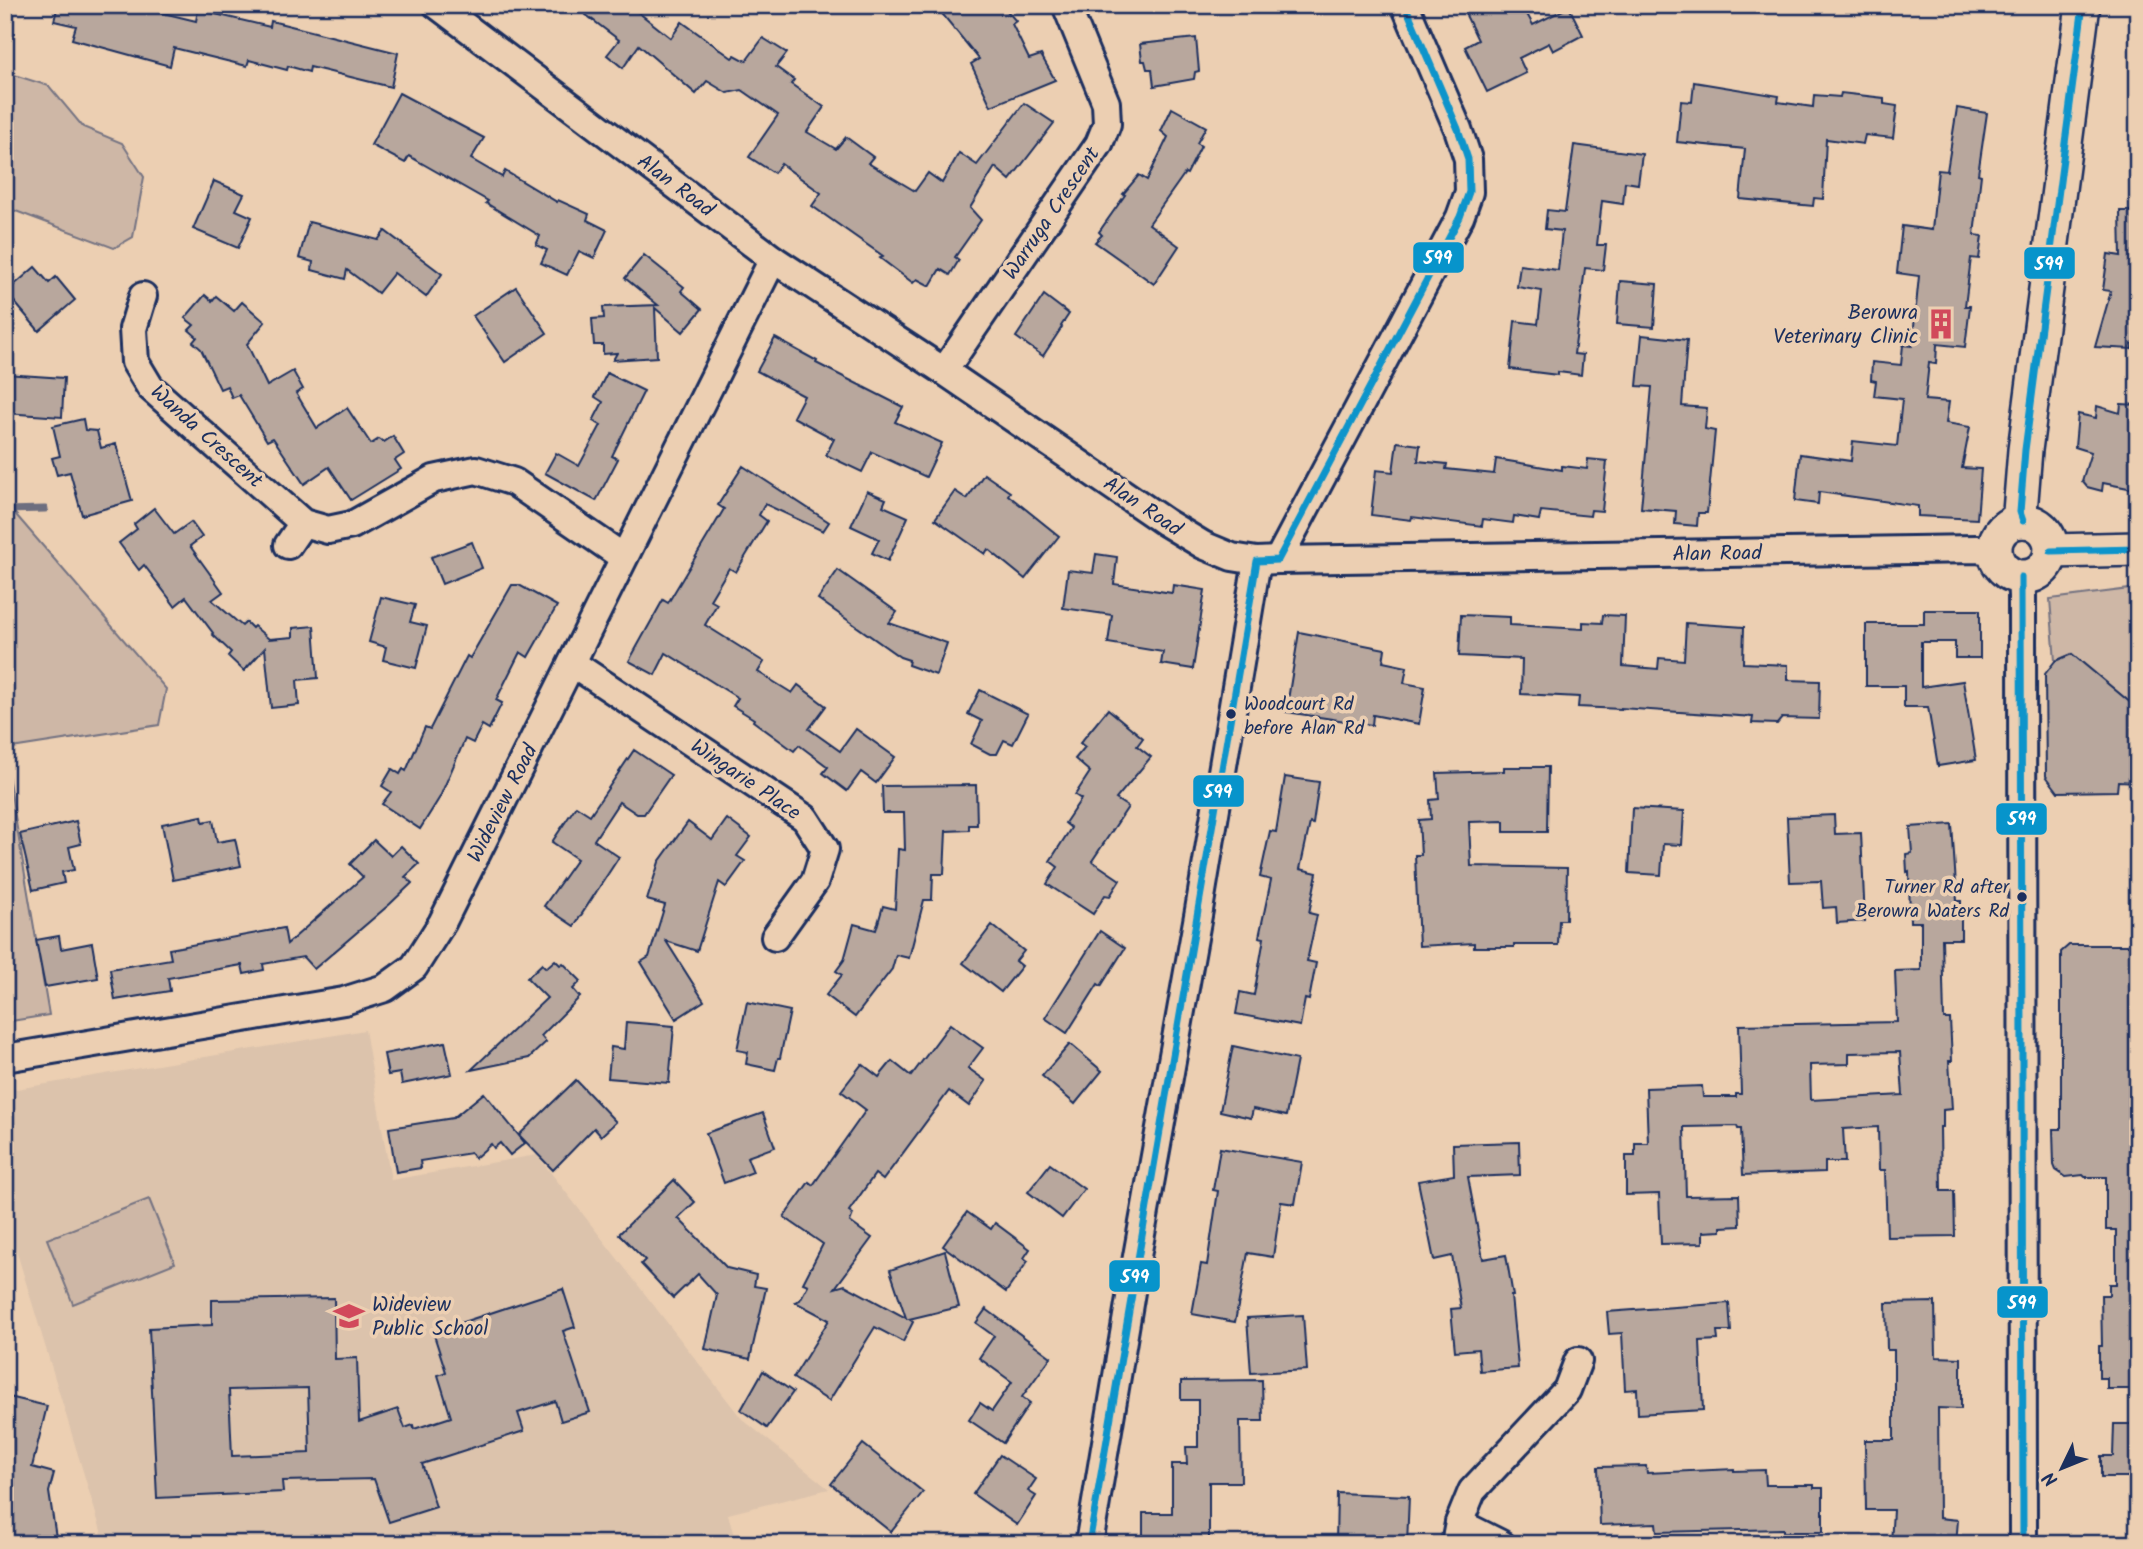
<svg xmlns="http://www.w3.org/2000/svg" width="2143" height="1549" viewBox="0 0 2143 1549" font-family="Kalam,sans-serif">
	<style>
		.built { fill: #dcc3ac }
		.green { fill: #ceb7a6; stroke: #747382; stroke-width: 2 }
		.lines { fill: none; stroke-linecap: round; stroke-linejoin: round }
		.stream { stroke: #6d6e7f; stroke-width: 7 }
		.building { fill: #b8a79d; stroke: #1b2f5e; stroke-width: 2; fill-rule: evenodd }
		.minor-casing { stroke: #1b2f5e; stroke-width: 32 }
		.major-casing { stroke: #1b2f5e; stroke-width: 38 }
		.minor { stroke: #eccfb2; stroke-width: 26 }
		.major { stroke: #eccfb2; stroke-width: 33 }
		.bus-1-casing { stroke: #eccfb2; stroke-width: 12 }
		.bus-1 { stroke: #0794cb; stroke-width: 7 }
		.bus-dot { fill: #1b2f5e; stroke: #eccfb2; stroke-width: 2.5 }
		.labels { text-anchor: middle; stroke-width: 7; stroke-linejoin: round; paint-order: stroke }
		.bus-label { font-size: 19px; fill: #1b2f5e; stroke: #eccfb2; text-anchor: start }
		.street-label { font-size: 21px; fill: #1b2f5e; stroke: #eccfb2 }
		.poi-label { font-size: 21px; fill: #1b2f5e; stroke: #eccfb2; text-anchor: end }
		.line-badge { stroke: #eccfb2; stroke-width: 2.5 }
		.badge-label { font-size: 19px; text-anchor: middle; font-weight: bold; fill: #fff }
	</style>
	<rect width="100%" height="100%" fill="#eccfb2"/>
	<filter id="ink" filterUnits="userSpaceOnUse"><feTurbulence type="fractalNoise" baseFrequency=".0143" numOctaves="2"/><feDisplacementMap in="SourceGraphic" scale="14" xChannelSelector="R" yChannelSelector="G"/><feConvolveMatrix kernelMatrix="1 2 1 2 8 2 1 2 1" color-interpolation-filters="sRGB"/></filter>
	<g filter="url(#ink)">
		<polygon class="built" points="365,1030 391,1180 537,1155 742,1419 829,1489 728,1514 736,1544 665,1544 661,1532 613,1544 105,1544 5,1213 5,1091"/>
		<g class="green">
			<polygon points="5,72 49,86 83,127 122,143 144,177 133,237 114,248 5,207"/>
			<polygon points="5,502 166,689 159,725 5,749"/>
			<polygon points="2138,588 2138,709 2072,654 2055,661 2050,599"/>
			<polygon points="5,758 49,1015 5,1022"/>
			<polygon points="149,1199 175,1263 73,1304 47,1239"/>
		</g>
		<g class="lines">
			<polyline class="stream" points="5,510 45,509"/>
		</g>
		<g class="building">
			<polygon points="58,5 156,5 155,11 196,21 198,10 270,27 271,21 398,53 391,87 310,67 309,72 288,66 287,70 249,60 247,66 174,48 170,66 72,39 76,26 54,21"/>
			<polygon points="573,5 629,5 671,38 682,22 732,58 735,55 746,61 763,38 787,53 776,67 794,80 791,84 824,107 807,132 836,149 846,137 873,157 868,163 915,191 928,173 942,183 959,153 977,165 1024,103 1054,123 1010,180 995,167 970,208 981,220 955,257 959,260 950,275 940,269 930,286 917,279 913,283 880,258 883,256 812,206 821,193 781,164 774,173 749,157 778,115 742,90 727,93 707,81 696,94 639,45 623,68 607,55 619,40"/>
			<polygon points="935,5 1002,5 1016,21 1012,24 1029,59 1041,55 1055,80 991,106 971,64 979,59"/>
			<polygon points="1461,5 1522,5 1533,25 1569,7 1583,35 1553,51 1549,43 1519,58 1526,73 1487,92 1465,47 1478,40"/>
			<polygon points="1196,38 1199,71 1195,72 1194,79 1154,86 1152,69 1147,69 1145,61 1142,61 1140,44"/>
			<polygon points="1694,82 1779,96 1778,102 1813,107 1814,95 1840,97 1841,93 1884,98 1884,104 1897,106 1893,138 1865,135 1863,144 1826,139 1823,199 1814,198 1813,206 1740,199 1745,149 1677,142 1681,101 1692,102"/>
			<polygon points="399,93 484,138 471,159 502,177 505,171 557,202 558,200 589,214 587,220 607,230 594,258 579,251 567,275 541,263 547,250 536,245 540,236 486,203 488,201 409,156 405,163 371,145"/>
			<polygon points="1172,108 1206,127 1197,143 1201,146 1187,174 1185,173 1149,224 1179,246 1154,284 1095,242 1102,235 1099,232 1125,195 1123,194 1139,175 1147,180 1168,137 1161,131"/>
			<polygon points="1957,108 1987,113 1978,174 1981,175 1974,235 1982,236 1979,259 1971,258 1965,306 1970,306 1965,347 1937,344 1936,364 1929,363 1925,400 1949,402 1946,423 1970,427 1962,468 1981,469 1977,519 1918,516 1918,506 1819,492 1818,504 1795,501 1800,454 1851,461 1853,441 1897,446 1902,399 1874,396 1876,381 1871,380 1872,362 1901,365 1903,345 1912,346 1919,276 1897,273 1902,226 1932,230 1938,170 1947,171"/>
			<polygon points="1574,145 1642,154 1638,184 1625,182 1623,204 1602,201 1597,245 1606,245 1603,270 1585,268 1574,354 1583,355 1581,375 1558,372 1558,375 1510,369 1515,321 1538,324 1542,291 1517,287 1520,265 1558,270 1562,231 1545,229 1547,210 1565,212"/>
			<polygon points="214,181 244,194 236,210 252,217 238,248 193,229"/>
			<polygon points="2120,211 2138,211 2138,342 2131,344 2132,349 2095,347 2111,291 2103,290 2108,254 2121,256"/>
			<polygon points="309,222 378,240 385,231 442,274 426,297 394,273 378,293 347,270 345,279 312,270 313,262 299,258"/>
			<polygon points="644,255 684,287 681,291 702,309 683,332 655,308 657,357 613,360 617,353 603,354 603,345 594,345 592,319 604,318 603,307 658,305 625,278"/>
			<polygon points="35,267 49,283 56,277 75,300 39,331 6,292"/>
			<polygon points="1620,281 1657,284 1654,327 1617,324"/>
			<polygon points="516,287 547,333 505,362 473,316"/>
			<polygon points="205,295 212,301 216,296 234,311 242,302 265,322 247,344 267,386 293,371 303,389 296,393 317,428 347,408 371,444 379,439 384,442 393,436 404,454 395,460 401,469 351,500 329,467 304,484 273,438 267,441 239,395 232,398 227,386 220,389 201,349 193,342 197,337 189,330 194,325 185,318"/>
			<polygon points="1044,295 1069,314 1061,326 1062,327 1043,356 1016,337"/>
			<polygon points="1642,335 1687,340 1682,406 1707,408 1705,429 1715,431 1707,513 1698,513 1697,526 1675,524 1676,511 1641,508 1652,387 1637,386"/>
			<polygon points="775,338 817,361 816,363 903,407 895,422 942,443 926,477 872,452 862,472 826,455 834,439 793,417 804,396 757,371"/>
			<polygon points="607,373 644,391 612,456 618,459 596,501 545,473 556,453 579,466 601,425 593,421 603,402 595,397"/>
			<polygon points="5,374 64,378 62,417 5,413"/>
			<polygon points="2121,404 2138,405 2138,490 2103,483 2102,491 2087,487 2082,481 2091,452 2075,447 2078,414 2096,418 2097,406 2120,413"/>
			<polygon points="83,419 85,430 97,431 101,448 116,444 132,501 82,515 70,472 57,475 52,458 60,456 53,426"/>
			<polygon points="1397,442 1420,445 1418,461 1447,464 1446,469 1494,474 1496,459 1562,470 1562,466 1587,469 1588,459 1607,461 1602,511 1591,510 1590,516 1541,511 1539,520 1514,516 1513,523 1483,519 1482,526 1412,517 1411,520 1371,515 1376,470 1393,472"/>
			<polygon points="743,466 829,522 823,531 765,504 759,515 767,521 736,572 729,568 710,600 717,604 705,625 764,662 758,672 792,693 798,685 826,706 809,729 840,751 856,729 895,757 876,783 861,772 847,791 823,773 828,767 799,745 794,751 753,721 754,719 733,706 738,698 666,653 655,675 629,661 663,600 668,603 724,509 718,505"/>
			<polygon points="984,474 1010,492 1008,495 1059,536 1025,579 988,549 985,554 935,519 955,491 967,499"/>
			<polygon points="867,491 886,499 883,506 908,517 888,561 872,553 879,539 851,526"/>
			<polygon points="154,508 174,534 191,522 202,537 190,546 223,592 212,600 242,626 246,622 252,628 254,626 269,639 293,637 293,628 314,626 318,678 297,680 299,705 271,708 265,648 244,671 228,656 231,652 212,634 213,633 186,597 175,606 144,565 139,570 119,543 137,529 134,524"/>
			<polygon points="472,542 482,568 442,584 431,557"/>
			<polygon points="1096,554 1117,557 1114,584 1172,593 1173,585 1205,590 1193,669 1161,664 1163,652 1108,643 1112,615 1063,608 1068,570 1093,573"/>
			<polygon points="838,570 897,612 889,623 947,643 936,675 908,665 909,660 900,657 818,599"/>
			<polygon points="512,585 519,585 557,606 528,657 520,652 496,700 502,703 489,729 482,725 473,743 465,739 440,797 420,829 382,804 391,792 382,786 392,769 400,774 403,769 406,771 425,727 430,729 467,656 470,658"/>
			<polygon points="381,597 415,605 410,622 427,626 416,668 383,660 386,647 369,642"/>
			<polygon points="1924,610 1980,610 1980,658 1955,658 1955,642 1921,642 1921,687 1963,681 1976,760 1938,766 1928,707 1904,707 1904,686 1866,686 1866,624 1924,624"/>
			<polygon points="1461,615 1510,617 1510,625 1583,629 1583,622 1602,623 1603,615 1625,616 1623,666 1658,669 1659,658 1684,660 1686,623 1744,627 1743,663 1788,665 1788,680 1820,681 1819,719 1782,718 1777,724 1752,723 1753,717 1621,708 1621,709 1578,707 1579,697 1521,694 1522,659 1459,656"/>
			<polygon points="1299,632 1385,649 1383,662 1407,667 1404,683 1425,687 1419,724 1373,715 1372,725 1286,712"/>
			<polygon points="2072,654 2138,709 2138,782 2118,781 2117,791 2058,792 2046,776 2045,674 2055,661"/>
			<polygon points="980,690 1028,714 1013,744 1004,740 997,754 990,754 971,744 982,721 968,714"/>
			<polygon points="1108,709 1143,738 1137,746 1151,757 1116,799 1128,807 1092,861 1120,880 1110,896 1105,895 1093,914 1047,884 1058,867 1050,861 1071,828 1065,823 1081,799 1075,795 1090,772 1075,759 1085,747 1080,743"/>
			<polygon points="634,750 671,775 644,814 637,814 619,802 594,840 619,857 574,926 544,906 577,859 552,842 576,806 590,815"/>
			<polygon points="1504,767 1548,767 1547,832 1504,832 1504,821 1469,822 1471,866 1567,868 1566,920 1559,920 1558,945 1514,945 1514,947 1474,947 1474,943 1419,946 1415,855 1421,855 1419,820 1431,819 1430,800 1439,799 1437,773 1504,771"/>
			<polygon points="1285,777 1319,782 1313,824 1310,823 1300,869 1317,873 1309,913 1317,915 1307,961 1316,963 1309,1000 1305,999 1300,1026 1236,1014 1240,992 1254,995 1264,938 1259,937 1271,880 1260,877 1270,831 1276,832"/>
			<polygon points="976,785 977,825 969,825 969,830 946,831 944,874 933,874 932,900 924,900 909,958 896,955 892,969 855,1017 826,995 842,975 836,971 844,960 854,924 876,930 883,906 895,909 898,849 905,850 904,813 883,813 882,786"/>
			<polygon points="1632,808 1684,811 1682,845 1663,844 1661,875 1629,873"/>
			<polygon points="1834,815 1835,834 1861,833 1865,921 1837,923 1836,907 1823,908 1821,881 1790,882 1787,817"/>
			<polygon points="202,816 203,822 213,820 217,842 235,839 241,866 173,880 162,824"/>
			<polygon points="727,819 751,837 737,856 745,861 726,887 719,882 697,951 666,941 704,1001 676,1019 641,962 649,957 665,905 647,900 659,862 688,822 712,840"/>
			<polygon points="76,821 81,844 69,847 74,870 62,872 64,883 33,890 20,834"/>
			<path d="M1952,824l5,77h4v38h-19l2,80h6l2,42h-3l3,48 -9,1v17h-3l1,64h13l1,45 -68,1 -2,-67h-6l-1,-43 -35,2 2,33h-20v10l-82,3 -2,-46h-3l-1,-3 -53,1 2,69 53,-1 1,31 -19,1v4l-18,1v11l-42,1 -2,-50 -33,1v-39h9v-13h13l-2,-55 56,-2 1,11h33v-3h5l-2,-69 158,-3 -2,-51 26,-1v-48h-11l-1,-51 -2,1 -1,-18 6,-1 -2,-26zM1900,1052l3,43 -92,5 -1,-35 39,-1v-11z"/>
			<polygon points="374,840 391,856 401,846 419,864 405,877 412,883 390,904 314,969 303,957 263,964 264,970 244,974 242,965 168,978 170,991 115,1000 110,969 171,959 169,949 284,928 287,944 363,877 350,864"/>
			<polygon points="992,925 1024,951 1016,961 1022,966 1001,992 963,963"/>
			<polygon points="1100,931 1125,948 1101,986 1098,984 1067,1033 1045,1018"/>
			<polygon points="59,936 61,949 92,943 98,978 45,987 36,940"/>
			<polygon points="2069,945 2138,945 2138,1389 2107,1389 2107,1378 2099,1378 2099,1346 2102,1346 2101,1295 2109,1295 2109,1284 2116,1284 2116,1230 2106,1230 2106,1177 2085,1177 2083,1175 2066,1177 2056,1170 2054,1165 2053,1129 2061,1129 2061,952"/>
			<polygon points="555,960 560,965 563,963 581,981 573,989 580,997 541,1036 546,1042 529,1058 471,1070 547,998 527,978 542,964 546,968"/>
			<polygon points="747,1002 790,1011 780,1058 778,1058 775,1070 746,1064 748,1052 737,1050"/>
			<polygon points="626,1022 674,1026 669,1083 608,1078 611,1047 624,1049"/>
			<polygon points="950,1024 983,1048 968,1068 986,1081 969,1106 949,1091 883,1180 875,1174 849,1211 853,1214 850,1222 872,1238 835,1288 845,1285 906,1318 890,1270 945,1251 959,1307 909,1319 913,1322 903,1342 875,1327 829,1401 793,1378 829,1320 795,1302 800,1300 808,1285 803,1283 823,1244 784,1217 809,1182 813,1185 866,1110 841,1091 862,1064 879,1077 892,1061 911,1076"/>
			<polygon points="445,1042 452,1074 402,1084 400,1073 388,1075 384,1054"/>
			<polygon points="1070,1044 1102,1071 1075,1104 1042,1076"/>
			<polygon points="1233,1046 1297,1060 1286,1116 1253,1109 1251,1118 1220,1111"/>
			<polygon points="576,1080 616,1122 601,1136 594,1128 553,1170 519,1135"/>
			<polygon points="484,1093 525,1143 510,1155 500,1143 494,1148 491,1144 475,1158 471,1153 420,1161 421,1168 396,1172 389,1128 453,1118"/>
			<polygon points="763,1113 775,1147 747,1157 753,1172 724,1183 706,1133"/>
			<polygon points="1519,1142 1520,1175 1468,1177 1483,1259 1506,1255 1513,1296 1511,1296 1518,1368 1480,1371 1478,1349 1455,1351 1451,1309 1461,1308 1452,1256 1434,1260 1418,1181 1454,1175 1453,1144"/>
			<polygon points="1220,1148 1302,1162 1295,1204 1281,1202 1273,1257 1248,1253 1235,1322 1192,1314 1201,1264 1207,1265 1218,1191 1213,1190"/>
			<polygon points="1050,1164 1084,1189 1062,1218 1028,1192"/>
			<polygon points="674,1180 695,1202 678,1218 727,1268 756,1275 754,1286 766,1288 750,1359 705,1349 717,1295 698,1274 673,1298 641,1264 645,1260 619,1234"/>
			<polygon points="967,1212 991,1229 995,1223 1030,1249 1024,1258 1028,1261 1006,1292 943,1246"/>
			<path d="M563,1289l12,38 -12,4 27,81 -29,9 -6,-20 -37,12 6,18 -102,33 14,43 -47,15 -15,-43 -92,2 1,11 -126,6 -8,-170 63,-3v-25l122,-2 1,61 22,-1 2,64 39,-13 7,19 8,-3 1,4 37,-12 -13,-42 8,-3 -13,-40zM308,1388l2,65 -78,3 -3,-66z"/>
			<polygon points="1935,1302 1936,1357 1961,1358 1961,1409 1938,1408 1939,1518 1958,1520 1956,1544 1891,1544 1893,1510 1866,1510 1865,1440 1894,1440 1894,1350 1887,1350 1886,1303"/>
			<polygon points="1729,1303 1731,1331 1717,1331 1718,1340 1700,1341 1703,1410 1638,1414 1637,1389 1625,1390 1622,1333 1609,1334 1607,1312"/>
			<polygon points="986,1309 1051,1357 1022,1397 1030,1403 1003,1443 969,1420 980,1403 992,1411 1012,1382 979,1358 994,1336 976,1323"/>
			<polygon points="1303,1315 1307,1370 1251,1373 1247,1318"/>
			<polygon points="763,1371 793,1392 767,1428 741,1410"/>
			<polygon points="1262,1380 1263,1421 1240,1421 1241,1482 1209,1482 1209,1544 1143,1544 1143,1513 1172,1513 1172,1464 1187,1464 1186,1447 1198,1447 1198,1400 1181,1400 1181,1381"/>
			<polygon points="5,1396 47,1406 32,1467 54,1473 49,1492 57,1544 5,1544"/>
			<polygon points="2114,1424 2138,1424 2138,1477 2101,1477 2101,1456 2113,1456"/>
			<polygon points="863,1444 923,1492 891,1532 831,1484"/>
			<polygon points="1000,1455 1036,1479 1028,1491 1036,1496 1017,1525 973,1494"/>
			<polygon points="1646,1466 1647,1473 1734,1469 1734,1471 1765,1470 1766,1485 1814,1485 1814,1488 1823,1488 1823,1532 1783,1532 1783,1529 1657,1532 1656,1523 1600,1525 1598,1467"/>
			<polygon points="1337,1493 1409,1496 1407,1544 1336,1544"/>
		</g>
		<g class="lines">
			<g class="minor-casing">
				<g id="minor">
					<polyline points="437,5 773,259 944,371 1165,522 1203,545 1232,557 1257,561 1278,560 1976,549 1995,551"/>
					<polyline points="143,296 133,329 135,362 150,387 303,523 328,530 352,525 434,479 476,470 514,482 623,557"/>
					<polyline points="944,371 1099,144 1107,124 1106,103 1066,5"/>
					<polyline points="288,545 303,523"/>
					<polyline points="1278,560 1460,217 1469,192 1468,159 1458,129 1405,5"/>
					<polyline points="2021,577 2022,596 2023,1544"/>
					<polyline points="572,663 805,818 825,849 815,881 775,937"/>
					<polyline points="5,1058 344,1001 385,988 414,967 442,923 773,259"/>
					<polyline points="1459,1523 1501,1544"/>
					<polyline points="1089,1544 1136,1262 1199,910 1257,561"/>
					<polyline points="1455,1544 1459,1523 1472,1491 1567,1390 1578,1361"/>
				</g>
			</g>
			<g class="major-casing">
				<g id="major">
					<circle cx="2023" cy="549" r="28"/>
					<polyline points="2023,521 2020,512 2025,450 2083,5"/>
					<polyline points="2051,551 2138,549"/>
				</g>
			</g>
			<use href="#minor" class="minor"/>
			<use href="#major" class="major"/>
			<g class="bus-1-casing">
				<g id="bus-1">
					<polyline points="2023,521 2020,512 2025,450 2083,5"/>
					<polyline points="2051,551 2138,549"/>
					<polyline points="2021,577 2023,1544"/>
					<path d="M1089,1544c55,-328 114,-655 168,-983l21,-1 182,-343 9,-25 -1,-33 -10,-30 -53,-124"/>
				</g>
			</g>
			<use href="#bus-1" class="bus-1"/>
		</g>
	</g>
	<defs>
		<g id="building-bare" transform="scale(2.415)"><path d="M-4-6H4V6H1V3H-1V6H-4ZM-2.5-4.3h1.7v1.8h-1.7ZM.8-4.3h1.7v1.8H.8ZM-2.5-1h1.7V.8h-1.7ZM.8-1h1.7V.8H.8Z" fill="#d1495b" stroke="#eccfb2" stroke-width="2.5" paint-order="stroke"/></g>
		<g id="school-bare" transform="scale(2.415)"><path d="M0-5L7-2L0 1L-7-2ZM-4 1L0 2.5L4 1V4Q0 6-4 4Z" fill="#d1495b" stroke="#eccfb2" stroke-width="2.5" paint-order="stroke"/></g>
	</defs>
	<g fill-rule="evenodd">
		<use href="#building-bare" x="1941" y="324"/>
		<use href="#school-bare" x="349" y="1316"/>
	</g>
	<g class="bus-dot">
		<circle cx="1231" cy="714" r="6"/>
		<circle cx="2022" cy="897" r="6"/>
	</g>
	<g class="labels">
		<g class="bus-label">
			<text x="1244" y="710">Woodcourt Rd<tspan x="1244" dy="24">before Alan Rd</tspan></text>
			<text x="2009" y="893" text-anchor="end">Turner Rd after<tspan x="2009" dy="24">Berowra Waters Rd</tspan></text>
		</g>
		<g class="street-label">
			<text transform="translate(676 185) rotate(37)" y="7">Alan Road</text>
			<text transform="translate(1051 213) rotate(-56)" y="7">Warruga Crescent</text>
			<text transform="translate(207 436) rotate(42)" y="7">Wanda Crescent</text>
			<text transform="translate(1143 506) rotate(34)" y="7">Alan Road</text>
			<text transform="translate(1717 553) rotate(-1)" y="7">Alan Road</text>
			<text transform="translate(746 779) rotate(34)" y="7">Wingarie Place</text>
			<text transform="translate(502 803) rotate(-63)" y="7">Wideview Road</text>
		</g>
		<g class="poi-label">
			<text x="1918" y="319">Berowra<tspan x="1918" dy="24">Veterinary Clinic</tspan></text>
			<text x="372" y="1311" text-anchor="start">Wideview<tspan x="372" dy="24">Public School</tspan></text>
		</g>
	</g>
	<g class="line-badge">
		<rect x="1412" y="241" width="53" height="33" rx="7" fill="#0794cb"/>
		<rect x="2023" y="246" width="53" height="34" rx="7" fill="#0794cb"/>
		<rect x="1192" y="774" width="53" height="34" rx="7" fill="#0794cb"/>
		<rect x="1995" y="802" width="53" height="34" rx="7" fill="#0794cb"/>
		<rect x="1108" y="1259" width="53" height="34" rx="7" fill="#0794cb"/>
		<rect x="1996" y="1285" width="53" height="34" rx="7" fill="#0794cb"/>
	</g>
	<g class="badge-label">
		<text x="1438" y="264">599</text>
		<text x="2049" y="270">599</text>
		<text x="1218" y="798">599</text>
		<text x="2022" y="825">599</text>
		<text x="1135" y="1283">599</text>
		<text x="2022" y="1309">599</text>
	</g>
	<rect width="2143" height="1549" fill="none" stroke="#eccfb2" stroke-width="28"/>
	<rect x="14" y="14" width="2115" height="1521" fill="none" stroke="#1b2f5e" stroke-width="2.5" filter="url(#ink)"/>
	<g transform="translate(2062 1468) rotate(227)" stroke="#eccfb2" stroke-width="5" paint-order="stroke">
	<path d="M0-5L12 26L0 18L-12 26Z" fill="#1b2f5e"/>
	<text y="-10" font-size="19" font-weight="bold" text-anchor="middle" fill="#1b2f5e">N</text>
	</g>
</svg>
